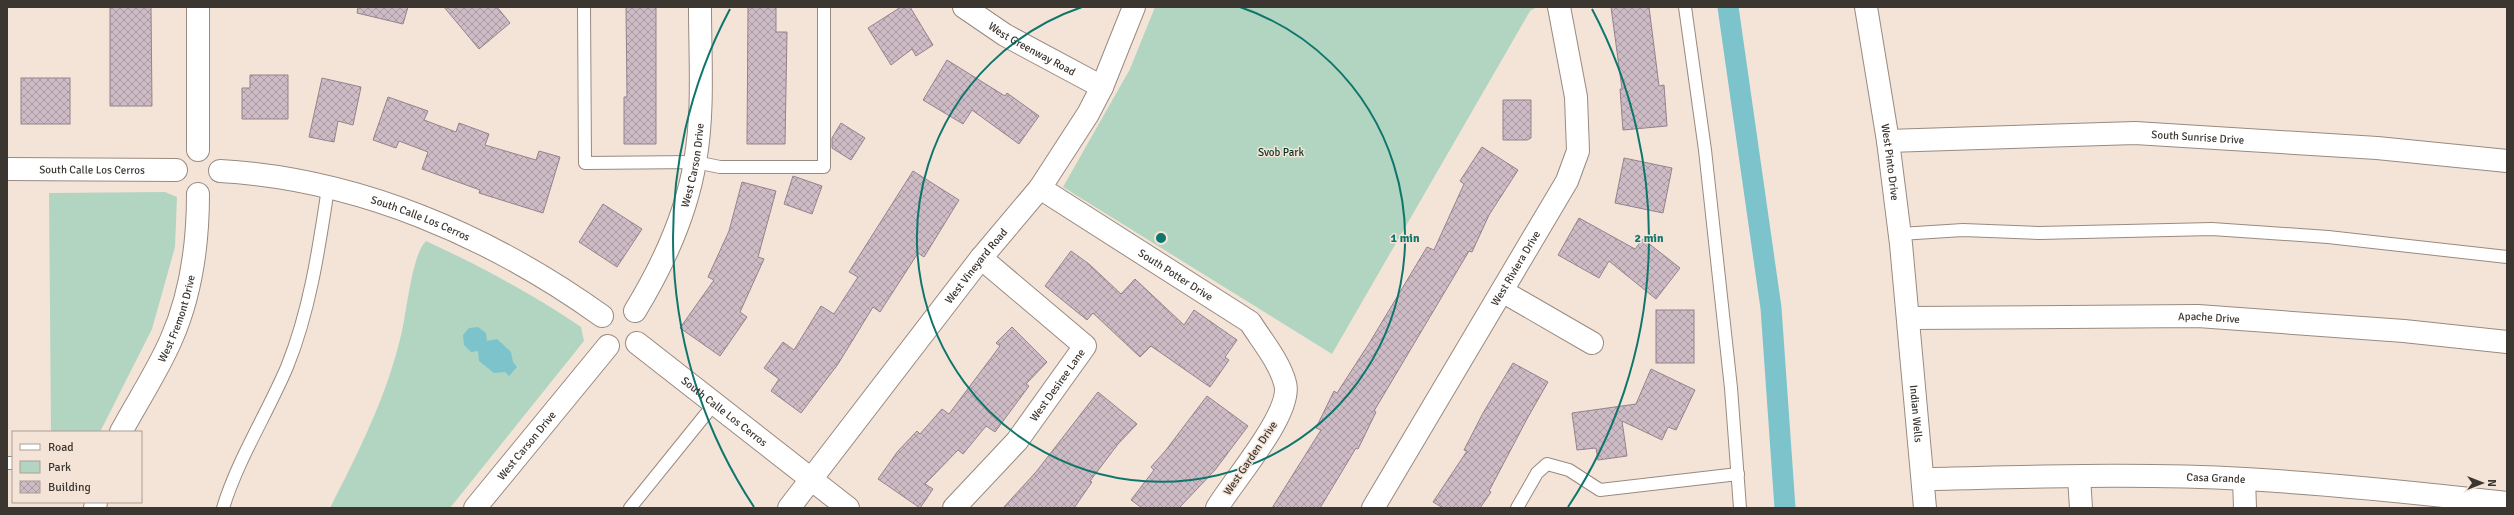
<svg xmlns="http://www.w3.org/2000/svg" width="2514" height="515" viewBox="0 0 2514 515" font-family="Signika,sans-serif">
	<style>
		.green { fill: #b2d5c1 }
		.water { fill: #7cc3cb }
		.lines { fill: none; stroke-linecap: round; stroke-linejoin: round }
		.canal { stroke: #7cc3cb; stroke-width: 21 }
		.building { fill: url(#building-cross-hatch); stroke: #94838d }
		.lane-casing { stroke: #998a7f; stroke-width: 14 }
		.street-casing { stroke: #998a7f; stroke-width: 24 }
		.lane { stroke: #fff; stroke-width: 12 }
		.street { stroke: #fff; stroke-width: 22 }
		.ring { fill: none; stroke: #0f766e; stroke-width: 2 }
		.labels { text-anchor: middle; stroke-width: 3; stroke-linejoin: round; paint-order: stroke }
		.street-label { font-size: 11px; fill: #3c3631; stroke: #f4e4d8 }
		.park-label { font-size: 11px; fill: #05331f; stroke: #f4e4d8 }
		.centre { fill: #0f766e; stroke: #f4e4d8; stroke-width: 2 }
		.ring-label { font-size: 12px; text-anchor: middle; font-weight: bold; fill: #0f766e; stroke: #f4e4d8; stroke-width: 3; stroke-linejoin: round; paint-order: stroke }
	</style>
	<defs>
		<pattern id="building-cross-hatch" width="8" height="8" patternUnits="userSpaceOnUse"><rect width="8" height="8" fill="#cdbbc5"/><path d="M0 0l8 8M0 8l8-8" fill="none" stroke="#a899a1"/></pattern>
	</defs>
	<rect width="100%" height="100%" fill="#f4e4d8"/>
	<g class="green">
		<polygon points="1155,7 1537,7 1530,11 1332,354 1063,187 1130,69"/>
		<polygon points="165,192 177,197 175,247 152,329 100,432 51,432 49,193"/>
		<path d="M426,241c54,25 105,52 155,86l3,14 -134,167h-120c29,-57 58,-114 72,-177 5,-21 10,-77 24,-90z"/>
	</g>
	<polygon class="water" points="478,327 486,333 487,341 497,339 511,352 513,362 517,367 509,376 505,372 494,373 479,361 478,351 471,352 464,345 463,335 469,328"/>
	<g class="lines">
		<polyline class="canal" points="1728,7 1771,308 1785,508"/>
	</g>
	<g class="building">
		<polygon points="110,7 151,7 152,106 110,106"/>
		<polygon points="358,7 408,7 403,24 357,13"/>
		<polygon points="444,7 497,7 510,23 479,49"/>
		<polygon points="626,7 656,7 656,144 624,144 624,97 627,97"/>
		<polygon points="748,7 776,7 776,32 787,32 785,144 747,144"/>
		<polygon points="901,7 910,7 933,45 916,56 912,49 891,65 868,28"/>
		<polygon points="1611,7 1649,7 1659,86 1664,85 1667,126 1623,130 1620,89 1622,89"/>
		<polygon points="947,60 1005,96 1007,93 1039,116 1019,144 972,110 963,124 923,100"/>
		<polygon points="250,75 288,75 288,119 242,119 242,88 250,88"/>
		<rect x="21" y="78" width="49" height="46"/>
		<polygon points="322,78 361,87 353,125 338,121 334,142 309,137"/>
		<polygon points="388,97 428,111 424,120 456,132 459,123 489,134 485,145 536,160 539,151 560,157 543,213 479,193 480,190 422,169 428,152 399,141 396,148 373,140"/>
		<polygon points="1503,100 1531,100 1531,138 1527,140 1503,140"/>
		<polygon points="841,123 865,138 851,160 832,148 832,138"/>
		<polygon points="1482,147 1518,170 1489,215 1472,252 1469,251 1374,411 1376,412 1358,449 1356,448 1320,508 1272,508 1321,430 1316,428 1334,391 1337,393 1370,342 1427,247 1434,250 1464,184 1460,181"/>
		<polygon points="1624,158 1672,168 1663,213 1615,203"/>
		<polygon points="913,171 959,200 924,257 918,253 880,312 873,307 838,364 801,413 771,391 779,379 764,368 783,342 794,350 821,306 834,314 858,277 849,272"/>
		<polygon points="793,176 822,186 812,214 784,204"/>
		<polygon points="742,182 776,191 758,257 764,259 740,312 747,317 720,356 680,328 714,280 708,277 729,231"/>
		<polygon points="603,204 642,229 617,267 579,242"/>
		<polygon points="1579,218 1635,249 1643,239 1680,268 1656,299 1609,261 1599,278 1558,255"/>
		<polygon points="1071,251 1089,264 1121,294 1135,279 1184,325 1194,310 1237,340 1225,357 1229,360 1210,387 1151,346 1140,357 1093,313 1087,320 1045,286"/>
		<rect x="1656" y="310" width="38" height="53"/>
		<polygon points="1012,327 1047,362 1026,384 1029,386 995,432 986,426 963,454 958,450 925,484 933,489 920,508 878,479 898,451 917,431 920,434 942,409 949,414 1000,346 996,343"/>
		<polygon points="1513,363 1548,382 1528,417 1489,491 1491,492 1480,508 1443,508 1433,502 1467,451 1464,450 1483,413"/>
		<polygon points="1651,369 1695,390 1676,430 1668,427 1662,440 1622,421 1627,456 1598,460 1596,448 1577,450 1572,413 1636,404"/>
		<polygon points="1098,392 1137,424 1118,444 1090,481 1092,482 1074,508 1003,508 1036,472"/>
		<polygon points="1207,396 1248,426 1215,470 1179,508 1142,508 1131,500 1154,470 1151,467 1166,450"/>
	</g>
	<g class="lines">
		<g class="lane-casing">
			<g id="lane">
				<polyline points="584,7 585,163 695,162 720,167 824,167 824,7"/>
				<polyline points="1685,7 1705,150 1731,388 1740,508"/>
				<polyline points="1900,234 1963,230 2039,233 2212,229 2328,237 2507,257"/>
				<polyline points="7,463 13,463"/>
				<path d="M223,508c15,-49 44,-94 64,-141 23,-57 32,-119 41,-179"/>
				<polyline points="630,508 714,404"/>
				<polyline points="1517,508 1537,473 1547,464 1569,470 1600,490 1738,474"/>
			</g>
		</g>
		<g class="street-casing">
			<g id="street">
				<polyline points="198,7 198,150"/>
				<path id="s1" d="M964,7l41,28 97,52"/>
				<path id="s2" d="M1866,7l22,134 13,103 24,264"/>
				<path id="s3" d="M1888,141l247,-8 242,15 130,13"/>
				<path id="s4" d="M7,169l169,1"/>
				<path id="s5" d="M220,171c139,8 270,65 382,145"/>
				<path id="s6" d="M1040,188l210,134c12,19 29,39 35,61 9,29 -53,99 -68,125"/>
				<polyline points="1502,291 1592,343"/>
				<path id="s7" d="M635,311c28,-46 51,-95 60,-149 9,-50 5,-104 5,-155"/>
				<path id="s8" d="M1909,318l289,-2 206,15 103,11"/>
				<path id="s9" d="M637,343l211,165"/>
				<path id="s10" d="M121,432c16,-30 36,-60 50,-92 20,-45 27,-96 27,-146"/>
				<polyline points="2079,477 2081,508"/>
				<path id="s11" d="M1924,479c107,-2 214,-6 321,0 87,5 175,14 262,24"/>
				<polyline points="2244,479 2245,508"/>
				<polyline points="95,508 96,502"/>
				<path id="s12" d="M475,508l133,-162"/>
				<path id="s13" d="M789,508l192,-250 59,-70 48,-74 14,-27 32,-80"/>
				<path id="s14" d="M954,508l63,-67 68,-95 -104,-88"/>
				<path id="s15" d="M1373,508l194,-327 11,-30 -2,-54 -17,-90"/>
			</g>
		</g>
		<use href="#lane" class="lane"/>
		<use href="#street" class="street"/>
	</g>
	<g class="ring">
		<path d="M1240 7A244 244 0 1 1 1082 7"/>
		<path d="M754 507A488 488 0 0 1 730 9M1592 9A488 488 0 0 1 1568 507"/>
	</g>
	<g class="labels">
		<g class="street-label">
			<text dy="4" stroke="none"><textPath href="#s1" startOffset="80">West Greenway Road</textPath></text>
			<text dy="4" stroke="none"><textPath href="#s3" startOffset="310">South Sunrise Drive</textPath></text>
			<text dy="4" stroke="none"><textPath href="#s2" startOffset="157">West Pinto Drive</textPath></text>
			<text dy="4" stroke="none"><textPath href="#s7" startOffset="158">West Carson Drive</textPath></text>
			<text dy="4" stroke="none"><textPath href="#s4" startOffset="85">South Calle Los Cerros</textPath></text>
			<text dy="4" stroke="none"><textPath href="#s5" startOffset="207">South Calle Los Cerros</textPath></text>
			<text dy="4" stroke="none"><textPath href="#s13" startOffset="306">West Vineyard Road</textPath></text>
			<text dy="4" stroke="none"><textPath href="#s15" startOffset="279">West Riviera Drive</textPath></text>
			<text dy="4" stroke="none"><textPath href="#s6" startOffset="161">South Potter Drive</textPath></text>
			<text dy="4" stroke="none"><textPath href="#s10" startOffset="127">West Fremont Drive</textPath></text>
			<text dy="4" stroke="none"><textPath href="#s8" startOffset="300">Apache Drive</textPath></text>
			<text dy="4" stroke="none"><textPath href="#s14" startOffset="161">West Desiree Lane</textPath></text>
			<text dy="4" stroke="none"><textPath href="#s9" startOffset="111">South Calle Los Cerros</textPath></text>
			<text dy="4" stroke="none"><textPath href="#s2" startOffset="410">Indian Wells</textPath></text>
			<text dy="4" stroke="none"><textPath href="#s12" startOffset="81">West Carson Drive</textPath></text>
			<text transform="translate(1250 458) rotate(-56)" y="4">West Garden Drive</text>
			<text dy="4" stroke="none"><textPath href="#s11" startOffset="292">Casa Grande</textPath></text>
		</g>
		<g class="park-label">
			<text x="1281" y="156">Svob Park</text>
		</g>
	</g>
	<circle cx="1161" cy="238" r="6" class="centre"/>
	<g class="ring-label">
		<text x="1405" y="242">1 min</text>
		<text x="1649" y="242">2 min</text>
	</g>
	<rect width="2514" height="515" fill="none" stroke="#3c3631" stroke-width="16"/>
	<rect x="12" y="431" width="130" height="72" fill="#f4e4d8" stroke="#aa9e95"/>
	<rect x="20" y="444" width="20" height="6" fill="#ffffff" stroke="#aa9e95"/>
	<text x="48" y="451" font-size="12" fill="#3c3631">Road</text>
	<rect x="20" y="461" width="20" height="12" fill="#b2d5c1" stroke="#aa9e95"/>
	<text x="48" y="471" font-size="12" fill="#3c3631">Park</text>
	<rect x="20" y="481" width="20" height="12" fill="url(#building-cross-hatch)" stroke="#aa9e95"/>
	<text x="48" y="491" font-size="12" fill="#3c3631">Building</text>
	<g transform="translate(2482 483) rotate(90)" stroke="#f4e4d8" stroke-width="3" paint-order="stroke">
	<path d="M0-3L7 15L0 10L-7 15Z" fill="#3c3631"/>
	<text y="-6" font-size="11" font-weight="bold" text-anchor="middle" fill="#3c3631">N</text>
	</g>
</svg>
